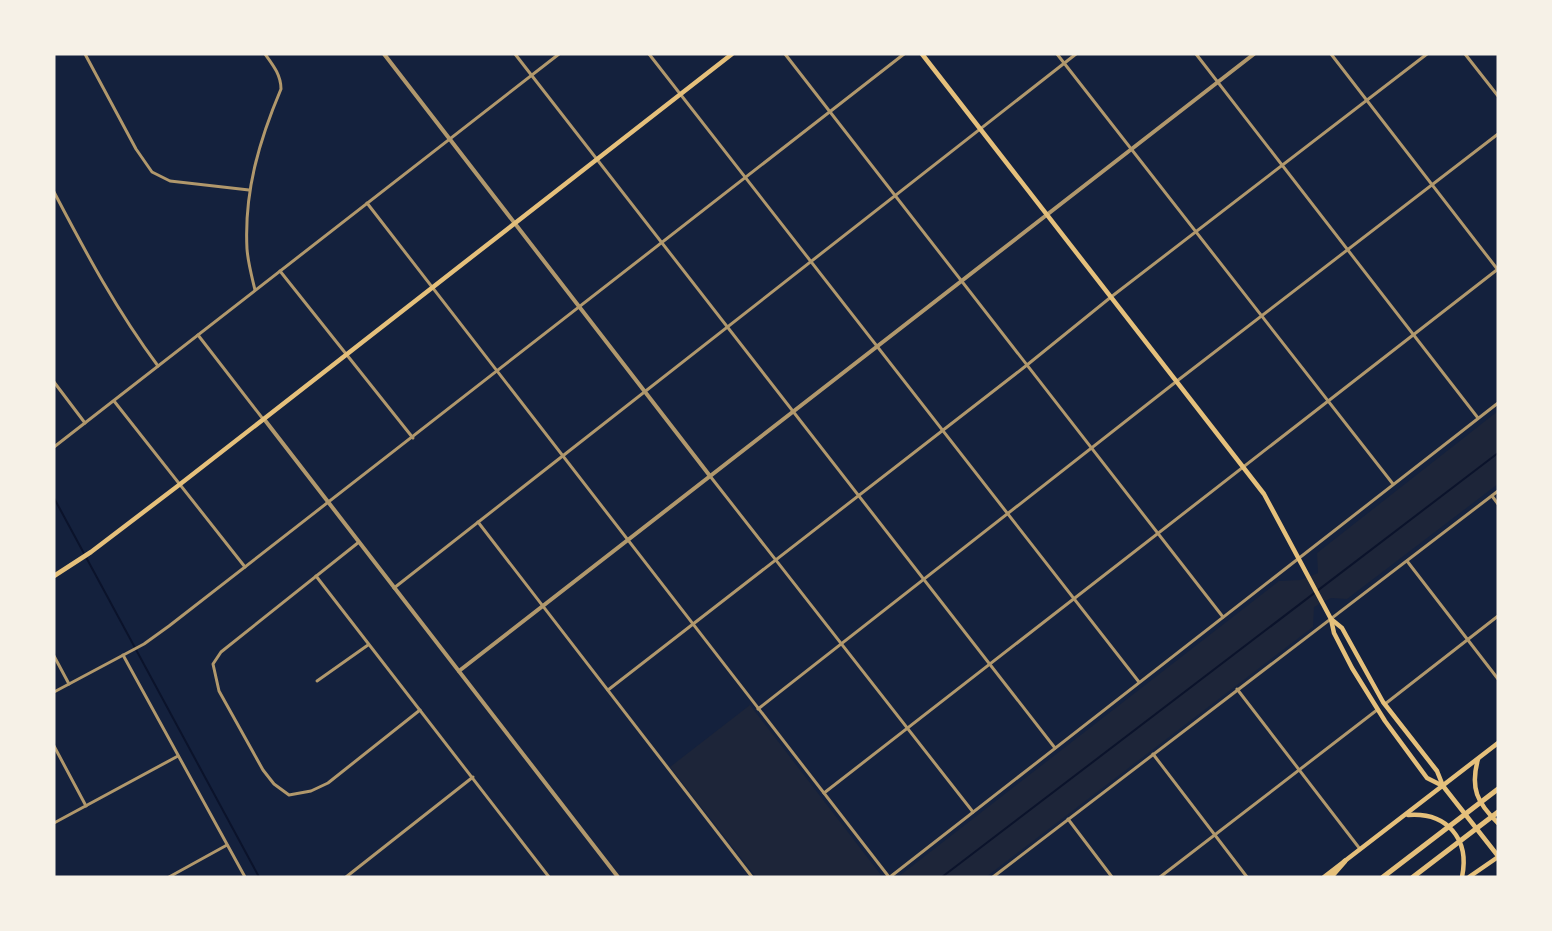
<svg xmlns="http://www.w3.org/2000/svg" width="1552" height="931" viewBox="0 0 1552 931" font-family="'PT Sans',sans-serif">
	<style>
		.green { fill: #1d2539 }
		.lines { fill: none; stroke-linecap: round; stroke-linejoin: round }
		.stream { stroke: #0b132b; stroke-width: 2 }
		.minor { stroke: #b1986c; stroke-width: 3 }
		.tertiary { stroke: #b1986c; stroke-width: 4 }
		.secondary { stroke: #e5c07b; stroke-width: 4.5 }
		.primary { stroke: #e5c07b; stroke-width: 4.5 }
		.motorway { stroke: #e5c07b; stroke-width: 5 }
	</style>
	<rect width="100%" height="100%" fill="#14213d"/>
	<g class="green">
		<polygon points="1498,411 1498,484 1347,599 1331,598 1314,607 1313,627 986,877 898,877 1279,581 1300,580 1318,573 1317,553"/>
		<polygon points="750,705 881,875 882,877 756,877 670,767"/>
	</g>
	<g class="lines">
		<g class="stream">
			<polyline points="54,498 259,877"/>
			<polyline points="942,877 1498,453"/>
		</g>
		<g class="minor">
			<polyline points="85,54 136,149 152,172 170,181 249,190"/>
			<polyline points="515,54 1055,748"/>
			<polyline points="649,54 1139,682"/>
			<polyline points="785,54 1223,617"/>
			<polyline points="1057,54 1393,484"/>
			<polyline points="1196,54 1478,418"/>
			<polyline points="1331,54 1498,270"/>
			<polyline points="1465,54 1498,96"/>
			<path d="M54,192c32,61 63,119 104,174"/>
			<polyline points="367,203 889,877"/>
			<polyline points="280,271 413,438"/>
			<path d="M255,290c-3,-13 -7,-27 -8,-41 -3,-57 12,-108 34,-160 0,-14 -8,-24 -16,-35"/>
			<polyline points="198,335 263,419"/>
			<polyline points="54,382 85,423"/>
			<polyline points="114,401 245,567"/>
			<polyline points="54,447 559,54"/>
			<polyline points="710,476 973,812"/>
			<polyline points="1492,496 1498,504"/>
			<polyline points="478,522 752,877"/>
			<polyline points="359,542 221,652 213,664 219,691 263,770 274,784 289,795 311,791 328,783 420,710"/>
			<polyline points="1407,561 1498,679"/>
			<polyline points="316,576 549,877"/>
			<polyline points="394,588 1076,54"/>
			<polyline points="123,655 245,877"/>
			<polyline points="54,656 69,684"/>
			<polyline points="317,681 368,645"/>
			<polyline points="1237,689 1360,849"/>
			<polyline points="608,690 1027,365 1111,297 1427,54"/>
			<polyline points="54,692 144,644 169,626 904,54"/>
			<polyline points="1385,704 1498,616"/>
			<polyline points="758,709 1177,381 1498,134"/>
			<polyline points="54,746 86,806"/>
			<polyline points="1153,754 1247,877"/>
			<polyline points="824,793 1498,269"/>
			<polyline points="1068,819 1112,877"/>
			<polyline points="54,823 178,756"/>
			<polyline points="169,877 227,845"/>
			<polyline points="346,877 473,777"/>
			<polyline points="890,877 1498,403"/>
			<polyline points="993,877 1498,491"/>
			<polyline points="1160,877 1377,710"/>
		</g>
		<g class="tertiary">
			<polyline points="384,54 710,476"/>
			<polyline points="264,419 618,877"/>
			<polyline points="459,671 1254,54"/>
		</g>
		<g class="secondary">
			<polyline points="54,576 91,552 179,485 732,54"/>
			<path d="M1478,759c-8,29 -1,44 20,64"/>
			<path d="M1408,815c39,-3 62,24 54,62"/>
			<polyline points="1324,877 1498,743"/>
			<polyline points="1469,877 1498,857"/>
		</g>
		<g class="primary">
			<polyline points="922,54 1264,494 1331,619 1334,633 1352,668 1385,721 1427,778 1443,786"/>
			<polyline points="1331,619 1342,628 1383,702 1437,771 1443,786 1498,856"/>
		</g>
		<g class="motorway">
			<polyline points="1331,877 1345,861"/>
			<polyline points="1383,877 1498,789"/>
			<polyline points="1413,877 1498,812"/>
		</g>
	</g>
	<rect width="1552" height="931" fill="none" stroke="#f6f1e7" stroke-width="111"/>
</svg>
